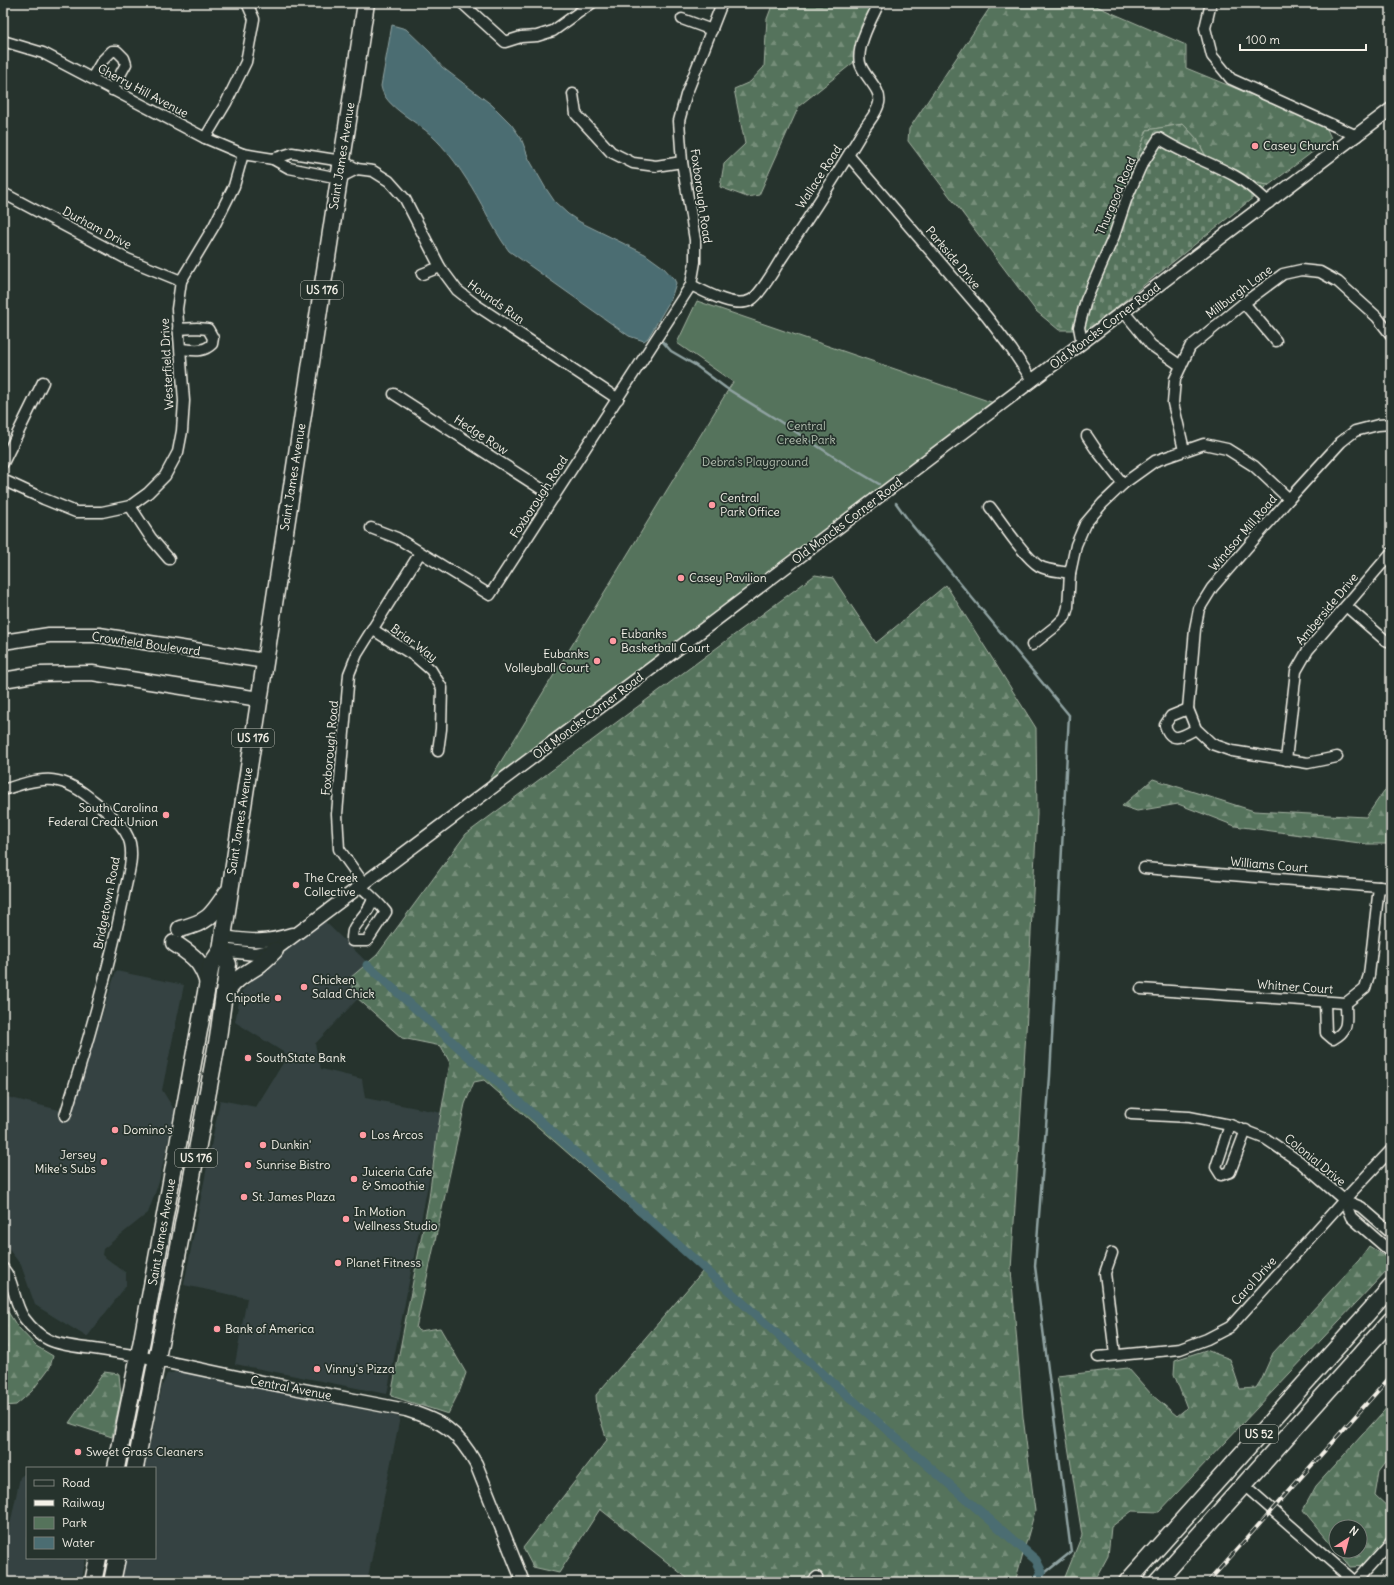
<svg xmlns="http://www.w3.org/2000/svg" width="1394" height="1585" viewBox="0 0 1394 1585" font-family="Delius,sans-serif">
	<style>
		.built { fill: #354342 }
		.forest { fill: url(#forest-firs); stroke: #a4b2a2 }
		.cemetery { fill: url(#cemetery-stones); stroke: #a4b2a2 }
		.park { fill: #55735b; stroke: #a4b2a2 }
		.water { fill: #4b6d72; stroke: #8fa2a1 }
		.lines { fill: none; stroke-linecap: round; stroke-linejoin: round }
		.stream { stroke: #8fa2a1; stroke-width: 2.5 }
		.canal { stroke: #4b6d72; stroke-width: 9 }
		.minor-casing { stroke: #f4f1e8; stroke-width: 13 }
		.tertiary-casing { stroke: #f4f1e8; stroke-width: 15 }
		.secondary-casing { stroke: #f4f1e8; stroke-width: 17 }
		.primary-casing { stroke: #f4f1e8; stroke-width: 19 }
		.trunk-casing { stroke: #f4f1e8; stroke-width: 19 }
		.minor { stroke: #26332d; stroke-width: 10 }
		.tertiary { stroke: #26332d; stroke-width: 12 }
		.secondary { stroke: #26332d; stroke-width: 14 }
		.primary { stroke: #26332d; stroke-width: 16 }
		.trunk { stroke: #26332d; stroke-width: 16 }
		.rail-casing { stroke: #f4f1e8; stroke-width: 4 }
		.rail { stroke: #26332d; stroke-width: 2.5; stroke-dasharray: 8; stroke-linecap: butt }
		.poi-dot { fill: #ff9aa2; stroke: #26332d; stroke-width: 1.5 }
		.labels { text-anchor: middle; stroke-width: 3.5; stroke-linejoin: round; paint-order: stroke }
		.shield { fill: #26332d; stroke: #b6b8b0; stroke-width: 1 }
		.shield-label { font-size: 11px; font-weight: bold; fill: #f4f1e8 }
		.street-label { font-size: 12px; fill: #f4f1e8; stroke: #26332d }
		.poi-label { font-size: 12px; fill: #f4f1e8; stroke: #26332d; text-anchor: start }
		.park-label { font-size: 12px; fill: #b4bfb0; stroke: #26332d }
	</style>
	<defs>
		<pattern id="forest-firs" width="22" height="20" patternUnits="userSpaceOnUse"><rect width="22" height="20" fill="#55735b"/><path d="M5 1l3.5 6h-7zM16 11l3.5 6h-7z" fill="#768e7a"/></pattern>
		<pattern id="cemetery-stones" width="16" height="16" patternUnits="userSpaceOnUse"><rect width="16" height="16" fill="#55735b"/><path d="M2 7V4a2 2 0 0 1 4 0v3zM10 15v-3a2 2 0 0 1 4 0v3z" fill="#768e7a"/></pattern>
	</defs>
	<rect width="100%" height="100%" fill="#26332d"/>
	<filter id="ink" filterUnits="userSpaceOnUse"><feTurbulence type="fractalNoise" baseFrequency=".025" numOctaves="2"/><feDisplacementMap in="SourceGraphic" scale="8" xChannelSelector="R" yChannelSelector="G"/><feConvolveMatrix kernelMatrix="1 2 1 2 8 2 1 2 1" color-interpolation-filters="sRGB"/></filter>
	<g filter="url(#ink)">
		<g class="built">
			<polygon points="316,913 374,969 368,988 315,1044 321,1069 362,1079 365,1098 442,1113 387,1394 235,1364 247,1298 184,1285 220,1100 256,1107 288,1055 235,1022 241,992"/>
			<polygon points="116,971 184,985 162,1090 175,1111 159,1182 148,1213 103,1249 102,1255 126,1273 126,1286 87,1337 35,1305 21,1265 3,1242 3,1096 71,1113"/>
			<polygon points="180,1371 400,1417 367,1582 121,1582 126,1558 155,1558 155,1468 145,1468 162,1386 167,1374"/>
			<polygon points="27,1472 27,1558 86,1558 81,1582 3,1582 3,1538 9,1530 20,1477"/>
		</g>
		<g class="forest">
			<polygon points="773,3 874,3 854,62 799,106 759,195 747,197 720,187 724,164 745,144 734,89 750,82 764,67 767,19"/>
			<polygon points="993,3 1089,3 1186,45 1186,68 1325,125 1331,138 1269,185 1253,183 1206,157 1197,139 1183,124 1147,130 1075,330 1059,330 1036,311 908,141 909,129"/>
			<polygon points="815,575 833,578 876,643 946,585 1036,728 1037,814 1026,1032 1011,1270 1023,1417 1035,1511 1015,1582 692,1582 600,1509 559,1573 533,1567 523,1548 607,1440 597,1409 596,1395 703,1271 484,1080 474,1082 465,1104 416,1328 419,1331 440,1328 466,1373 460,1390 448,1414 391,1396 429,1198 437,1135 450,1063 441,1046 402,1038 355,996 350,978 377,955 466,834"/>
			<polygon points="1153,779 1254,811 1366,817 1384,791 1391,785 1391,844 1367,844 1235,826 1178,804 1137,811 1122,806"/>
			<polygon points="1369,1246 1385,1256 1388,1269 1159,1512 1132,1511 1111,1527 1108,1556 1094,1582 1063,1582 1082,1535 1057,1376 1128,1368 1152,1395 1177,1416 1187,1408 1174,1374 1175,1360 1206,1350 1230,1359 1240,1389 1256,1388 1261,1380 1273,1353 1359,1260"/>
			<polygon points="3,1304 17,1326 36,1346 53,1356 50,1367 32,1391 16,1405 3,1406"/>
			<polygon points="104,1372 119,1374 121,1396 112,1437 69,1423"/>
			<polygon points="1391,1403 1391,1455 1379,1471 1375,1495 1391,1510 1391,1532 1366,1566 1350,1567 1337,1551 1360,1551 1360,1527 1336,1527 1336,1550 1303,1510 1316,1486"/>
		</g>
		<polygon class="cemetery" points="1183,124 1197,139 1206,157 1253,183 1269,185 1079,337 1075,330 1147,130"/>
		<polygon class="park" points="697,301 994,403 484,789 733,382 677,343"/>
		<path class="water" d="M392,25l14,4 24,23 12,15 50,38 19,19 10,14 8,21 16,28 10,15 13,12 12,8 65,32 18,13 11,12 2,4 -5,16 -23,39 -4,3 -15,-5 -120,-85c-18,-24 -27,-50 -44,-74 -9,-14 -20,-29 -33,-41 -15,-15 -48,-29 -51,-50z"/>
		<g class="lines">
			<g class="stream">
				<polyline points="663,342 671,351 695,365 726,388 776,419 845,464 879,484"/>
				<polyline points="896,503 911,524 1069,715 1050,1076 1035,1266 1071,1552 1036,1580"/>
			</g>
			<polyline class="canal" points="367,965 785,1341 1036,1560 1042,1572 1036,1582"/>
			<g class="minor-casing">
				<g id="minor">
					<polyline points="462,3 505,42 521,37 537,36 553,31 592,3"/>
					<polyline points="1211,3 1205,28 1212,56 1231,79 1357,136"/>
					<polyline points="682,19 712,30"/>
					<polyline points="3,41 43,53 205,138 243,154 273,159 289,168 339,178 357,169"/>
					<polyline points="92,78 102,61 112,51 117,51 124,58 126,64 112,90"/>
					<polyline points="573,94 576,114 611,152 633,163 656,166 682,162"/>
					<polyline points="205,138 226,103 246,62 254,19 247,3"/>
					<polyline points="849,156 987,317 1012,350 1032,380"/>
					<polyline points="273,159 292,153 342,161 357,169 373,171 389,181 405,199 440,267 457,290 476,305 618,399"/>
					<polyline points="3,193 127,259 181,281"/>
					<polyline points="422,274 440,267"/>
					<path d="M691,285c14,7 44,24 60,15 9,-5 24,-31 30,-41 29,-43 57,-86 83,-130 5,-8 13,-16 15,-26 3,-14 -16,-27 -19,-40 -4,-17 12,-45 19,-60"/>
					<polyline points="1244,303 1276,341"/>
					<polyline points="1124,312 1151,345 1181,366"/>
					<path d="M178,329l19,-1 11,1 5,9 -1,6c-9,9 -19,6 -31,5"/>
					<path d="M1082,343l-3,-16 7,-27 28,-64 12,-36 15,-34 18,-28c24,16 51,24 76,38 13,7 23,17 34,27"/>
					<polyline points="394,394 554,497"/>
					<polyline points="1087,436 1095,448 1123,484"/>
					<polyline points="1184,450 1173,403 1175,379 1190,347 1244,303 1283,274 1301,270 1320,272 1338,282 1377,317 1391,335"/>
					<polyline points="3,463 43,382"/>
					<polyline points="3,480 44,499 76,512 102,512 130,506 148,493 165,476 178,452 182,431 184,401 177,309 181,281 214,226 234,186 243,154"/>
					<polyline points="130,506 151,538 169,559"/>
					<path d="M990,507c11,14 35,51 49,59 9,5 20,5 31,7"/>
					<polyline points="371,528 397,538 490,595 691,285 695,262 695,240 682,162 679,121 686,95 722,3"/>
					<polyline points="1346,606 1385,640 1391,642"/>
					<polyline points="372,629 416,657 431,670 442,688 441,729 438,751"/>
					<polyline points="1032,645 1056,626 1065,617 1068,607 1070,573 1076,545 1085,524 1103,503 1123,484 1155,461 1204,444 1227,449 1254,466 1289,499"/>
					<polyline points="1188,709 1195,629 1199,609 1212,588 1289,499 1341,442 1355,431 1378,425 1391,424"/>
					<path d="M1196,729c-13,7 -25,16 -31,-4l6,-9 17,-7 8,20 16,15 20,7 76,12 29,-6"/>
					<polyline points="1286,760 1296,671 1308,650 1391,553"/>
					<path d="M3,790c37,-12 55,-18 87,8 14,11 36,27 40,45 4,18 -4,39 -7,57 -15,73 -36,145 -58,216"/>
					<polyline points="1144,868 1391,888"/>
					<polyline points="364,884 339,849 337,814 349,674 357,654 420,553"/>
					<path d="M361,887c9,8 17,15 25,25l-19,29h-15c0,-4 0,-10 2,-13 7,-11 16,-17 19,-30"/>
					<polyline points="1141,989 1346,1003 1365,988 1369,975 1379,887"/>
					<path d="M1325,1003l1,30 7,6c17,-9 13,-19 13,-36"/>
					<polyline points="1131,1114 1189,1117 1230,1125 1266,1139 1300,1162 1344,1200 1361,1207 1391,1233"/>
					<polyline points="1230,1125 1216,1167 1221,1175 1230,1172 1246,1130"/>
					<polyline points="1344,1200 1351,1217 1391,1252"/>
					<polyline points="1112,1253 1105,1273 1115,1354"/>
					<path d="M3,1268c12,14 10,34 21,50 6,8 16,18 25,22 13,6 30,7 45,9 21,3 42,6 63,11"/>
					<polyline points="1098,1357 1180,1349 1207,1339 1230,1327 1344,1200 1391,1150"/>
					<polyline points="1244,1485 1355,1582"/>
					<polyline points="812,1582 817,1577"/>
					<polyline points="1355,1582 1391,1542"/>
				</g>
			</g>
			<g class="tertiary-casing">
				<g id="tertiary">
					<path d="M223,937c30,4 40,6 69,-3"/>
					<polyline points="221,950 255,954 275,950 664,659 1391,109"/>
					<path d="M157,1360l80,17 169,33c36,11 51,20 70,54l47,118"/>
				</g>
			</g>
			<g class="secondary-casing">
				<g id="secondary">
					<polyline points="3,642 49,635 99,635 265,661"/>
					<polyline points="3,680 39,674 92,673 259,699"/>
				</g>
			</g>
			<g class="primary-casing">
				<g id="primary">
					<path d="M180,929c28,-7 31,-12 47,-36"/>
					<path d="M174,943c19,13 27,17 34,40"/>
					<path d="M224,997c6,-14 19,-22 32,-30 7,-5 13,-11 19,-17"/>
					<polyline points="116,1468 142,1340 211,965 221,950 223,937 366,3"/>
					<polyline points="135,1468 173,1278 218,1038 228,964 221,950"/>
					<polyline points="93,1582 98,1558"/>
					<polyline points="112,1582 117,1558"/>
				</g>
			</g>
			<g class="trunk-casing">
				<g id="trunk">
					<polyline points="1127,1582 1391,1287"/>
					<polyline points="1157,1582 1391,1320"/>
				</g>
			</g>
			<use href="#minor" class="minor"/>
			<use href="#tertiary" class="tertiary"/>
			<use href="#secondary" class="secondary"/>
			<use href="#primary" class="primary"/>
			<use href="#trunk" class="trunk"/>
			<g class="rail-casing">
				<polyline id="rail" points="1208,1582 1391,1376"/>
			</g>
			<use href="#rail" class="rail"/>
		</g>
	</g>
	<g class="poi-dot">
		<circle cx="1255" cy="146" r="4"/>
		<circle cx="712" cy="505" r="4"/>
		<circle cx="681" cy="578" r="4"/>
		<circle cx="613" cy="641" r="4"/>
		<circle cx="597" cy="661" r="4"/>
		<circle cx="166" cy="815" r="4"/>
		<circle cx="296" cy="885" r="4"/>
		<circle cx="304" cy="987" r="4"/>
		<circle cx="278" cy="998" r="4"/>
		<circle cx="248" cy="1058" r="4"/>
		<circle cx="115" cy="1130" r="4"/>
		<circle cx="363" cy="1135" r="4"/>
		<circle cx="263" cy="1145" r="4"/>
		<circle cx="104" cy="1162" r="4"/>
		<circle cx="248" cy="1165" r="4"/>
		<circle cx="354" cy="1179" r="4"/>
		<circle cx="244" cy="1197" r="4"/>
		<circle cx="346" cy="1219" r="4"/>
		<circle cx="338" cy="1263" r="4"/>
		<circle cx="217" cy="1329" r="4"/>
		<circle cx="317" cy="1369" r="4"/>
		<circle cx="78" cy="1452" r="4"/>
	</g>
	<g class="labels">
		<g class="shield">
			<rect x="301" y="281" width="42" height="18" rx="3"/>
			<rect x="232" y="729" width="42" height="18" rx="3"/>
			<rect x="175" y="1149" width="42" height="18" rx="3"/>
			<rect x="1240" y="1425" width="38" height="18" rx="3"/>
		</g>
		<g class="shield-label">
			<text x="322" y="294">US 176</text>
			<text x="253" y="742">US 176</text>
			<text x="196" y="1162">US 176</text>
			<text x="1259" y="1438">US 52</text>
		</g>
		<g class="street-label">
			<text transform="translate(143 91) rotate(28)" y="4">Cherry Hill Avenue</text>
			<text transform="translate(342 156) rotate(-81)" y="4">Saint James Avenue</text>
			<text transform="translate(819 177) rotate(-57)" y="4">Wallace Road</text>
			<text transform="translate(701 196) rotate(82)" y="4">Foxborough Road</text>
			<text transform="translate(1116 196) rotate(-67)" y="4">Thurgood Road</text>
			<text transform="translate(97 228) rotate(28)" y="4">Durham Drive</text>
			<text transform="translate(953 258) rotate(50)" y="4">Parkside Drive</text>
			<text transform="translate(1239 292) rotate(-37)" y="4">Millburgh Lane</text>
			<text transform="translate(496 302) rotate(35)" y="4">Hounds Run</text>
			<text transform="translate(1105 326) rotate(-37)" y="4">Old Moncks Corner Road</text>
			<text transform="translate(167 364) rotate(-93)" y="4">Westerfield Drive</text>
			<text transform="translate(481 435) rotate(33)" y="4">Hedge Row</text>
			<text transform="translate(293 477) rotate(-81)" y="4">Saint James Avenue</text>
			<text transform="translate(539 497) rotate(-57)" y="4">Foxborough Road</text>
			<text transform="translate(847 521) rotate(-37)" y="4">Old Moncks Corner Road</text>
			<text transform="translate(1243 533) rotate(-49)" y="4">Windsor Mill Road</text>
			<text transform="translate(1327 609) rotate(-50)" y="4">Amberside Drive</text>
			<text transform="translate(414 643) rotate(36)" y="4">Briar Way</text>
			<text transform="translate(146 644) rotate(8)" y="4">Crowfield Boulevard</text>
			<text transform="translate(588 716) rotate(-37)" y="4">Old Moncks Corner Road</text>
			<text transform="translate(330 748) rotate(-85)" y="4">Foxborough Road</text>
			<text transform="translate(240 821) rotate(-81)" y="4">Saint James Avenue</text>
			<text transform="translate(1269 865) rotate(5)" y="4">Williams Court</text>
			<text transform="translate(107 903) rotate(-79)" y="4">Bridgetown Road</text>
			<text transform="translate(1295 987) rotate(4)" y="4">Whitner Court</text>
			<text transform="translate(1315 1160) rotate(39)" y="4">Colonial Drive</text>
			<text transform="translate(162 1232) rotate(-80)" y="4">Saint James Avenue</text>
			<text transform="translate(1254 1281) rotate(-48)" y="4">Carol Drive</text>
			<text transform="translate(291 1388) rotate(11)" y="4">Central Avenue</text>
		</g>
		<g class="poi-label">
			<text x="1263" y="150">Casey Church</text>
			<text x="720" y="502">Central<tspan x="720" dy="14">Park Office</tspan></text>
			<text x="689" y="582">Casey Pavilion</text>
			<text x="621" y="638">Eubanks<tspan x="621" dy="14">Basketball Court</tspan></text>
			<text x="589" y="658" text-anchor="end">Eubanks<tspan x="589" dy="14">Volleyball Court</tspan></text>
			<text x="158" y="812" text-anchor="end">South Carolina<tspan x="158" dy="14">Federal Credit Union</tspan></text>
			<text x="304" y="882">The Creek<tspan x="304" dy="14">Collective</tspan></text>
			<text x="312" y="984">Chicken<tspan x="312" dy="14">Salad Chick</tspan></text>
			<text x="270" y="1002" text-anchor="end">Chipotle</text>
			<text x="256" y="1062">SouthState Bank</text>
			<text x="123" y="1134">Domino's</text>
			<text x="371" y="1139">Los Arcos</text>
			<text x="271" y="1149">Dunkin'</text>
			<text x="96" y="1159" text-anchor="end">Jersey<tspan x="96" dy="14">Mike's Subs</tspan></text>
			<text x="256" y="1169">Sunrise Bistro</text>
			<text x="362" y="1176">Juiceria Cafe<tspan x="362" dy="14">&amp; Smoothie</tspan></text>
			<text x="252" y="1201">St. James Plaza</text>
			<text x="354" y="1216">In Motion<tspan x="354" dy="14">Wellness Studio</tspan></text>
			<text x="346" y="1267">Planet Fitness</text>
			<text x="225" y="1333">Bank of America</text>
			<text x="325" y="1373">Vinny's Pizza</text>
			<text x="86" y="1456">Sweet Grass Cleaners</text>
		</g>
		<g class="park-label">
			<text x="806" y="430">Central<tspan x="806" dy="14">Creek Park</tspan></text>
			<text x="755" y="466">Debra's Playground</text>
		</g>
	</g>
	<rect width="1394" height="1585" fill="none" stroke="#26332d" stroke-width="16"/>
	<rect x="8" y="8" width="1378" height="1569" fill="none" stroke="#f4f1e8" stroke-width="1.5" filter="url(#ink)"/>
	<rect x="26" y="1467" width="130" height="92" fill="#26332d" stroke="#787f78"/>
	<rect x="34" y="1480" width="20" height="6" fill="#26332d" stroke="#787f78"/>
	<text x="62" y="1487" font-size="12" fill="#f4f1e8">Road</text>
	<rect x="34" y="1500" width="20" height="6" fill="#f4f1e8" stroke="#787f78"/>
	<text x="62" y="1507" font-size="12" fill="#f4f1e8">Railway</text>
	<rect x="34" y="1517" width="20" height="12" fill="#55735b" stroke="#787f78"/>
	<text x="62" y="1527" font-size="12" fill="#f4f1e8">Park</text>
	<rect x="34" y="1537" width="20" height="12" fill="#4b6d72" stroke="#787f78"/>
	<text x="62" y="1547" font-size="12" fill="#f4f1e8">Water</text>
	<g transform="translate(1348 1539) rotate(36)"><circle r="19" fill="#26332d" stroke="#787f78"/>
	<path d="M0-3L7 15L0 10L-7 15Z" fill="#ff9aa2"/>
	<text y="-6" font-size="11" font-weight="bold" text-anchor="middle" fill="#f4f1e8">N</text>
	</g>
	<path d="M1240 44v6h126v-6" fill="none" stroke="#f4f1e8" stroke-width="2"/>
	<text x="1246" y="44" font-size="12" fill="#f4f1e8" stroke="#26332d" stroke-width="3" paint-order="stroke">100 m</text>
</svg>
